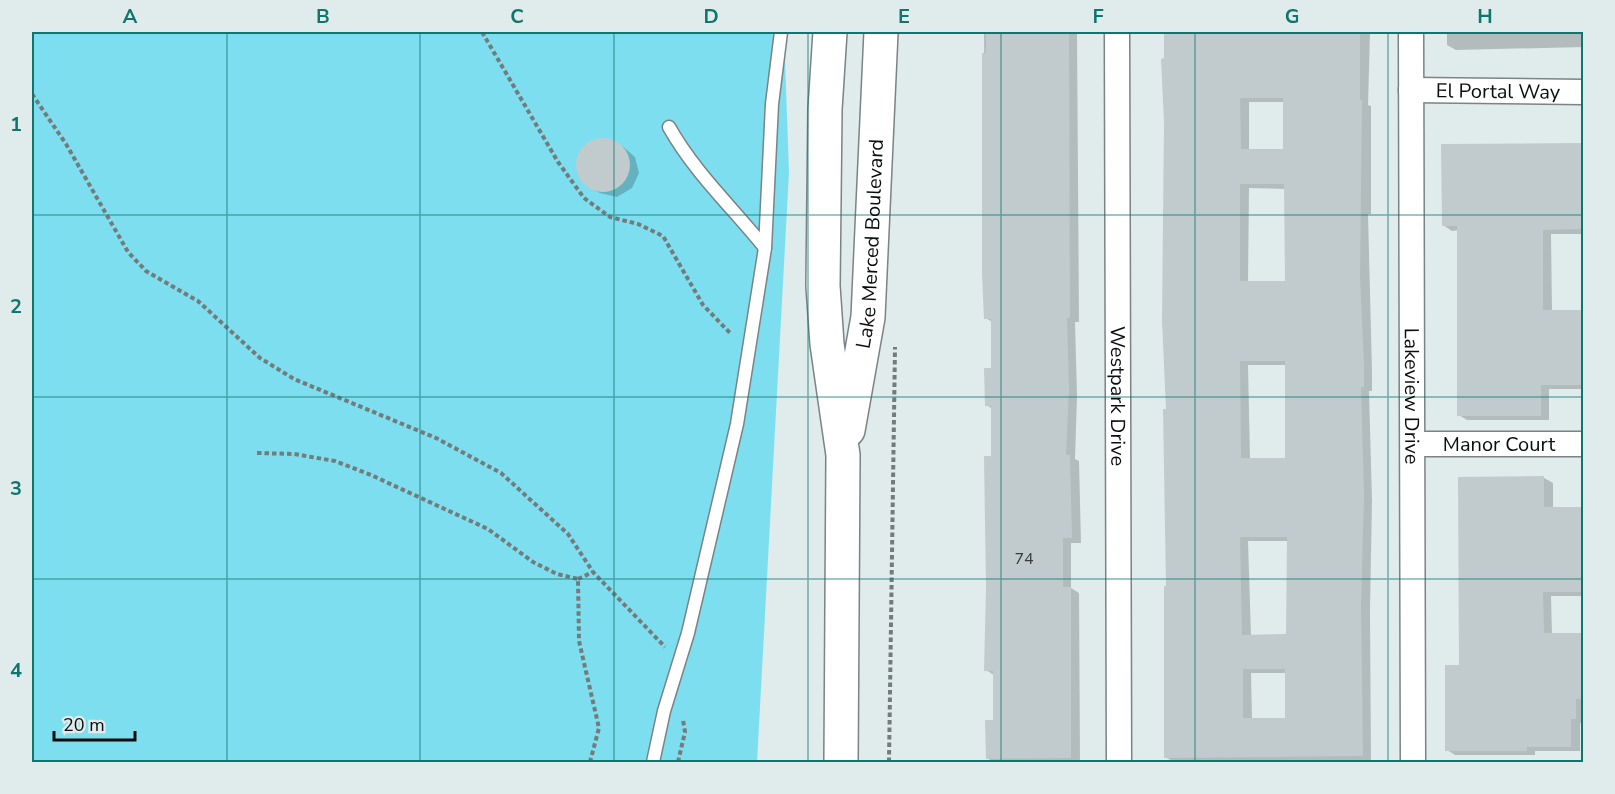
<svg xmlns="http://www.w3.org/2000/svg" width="1615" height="794" viewBox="0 0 1615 794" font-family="'Nunito Sans',sans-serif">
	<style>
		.green { fill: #7ddeef }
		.shadow { fill: #0003; fill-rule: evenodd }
		.building { fill: #c1cbcd; fill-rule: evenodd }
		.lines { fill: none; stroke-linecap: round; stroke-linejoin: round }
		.lane-casing { stroke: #7a8385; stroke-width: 15 }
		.street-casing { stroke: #7a8385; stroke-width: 27 }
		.secondary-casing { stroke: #7a8385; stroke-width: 36 }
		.path { stroke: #737b7b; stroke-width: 4; stroke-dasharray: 4.5 3; stroke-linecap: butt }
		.lane { stroke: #fff; stroke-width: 12 }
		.street { stroke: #fff; stroke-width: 24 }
		.secondary { stroke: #fff; stroke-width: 33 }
		.grid { fill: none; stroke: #0f766e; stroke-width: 1.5; stroke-opacity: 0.55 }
		.labels { text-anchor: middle; stroke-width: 6; stroke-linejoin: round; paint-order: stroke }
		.number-label { font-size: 16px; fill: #373c3d }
		.street-label { font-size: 20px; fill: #090d0d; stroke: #e0ebec }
		.neatline { fill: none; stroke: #0f766e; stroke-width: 2 }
		.grid-label { font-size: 20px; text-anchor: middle; font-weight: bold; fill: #0f766e }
	</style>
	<rect width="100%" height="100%" fill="#e0ebec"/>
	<polygon class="green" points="32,32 784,32 789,172 757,762 32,762"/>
	<g class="shadow">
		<polygon points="984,32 1077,32 1079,322 1075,322 1077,396 1075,459 1079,461 1081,543 1071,543 1071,588 1079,593 1080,762 993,762 987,758 995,722 994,675 986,670 993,409 986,405 992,369 992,322 986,318"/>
		<path d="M1165,32h205l-2,73 3,1v108h-3l4,157v20h-3l3,110 -2,110 1,149 -197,2 -9,-5 3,-346 -4,-90zM1249,102h36v49l-36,-1zM1249,188l37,1v93l-38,1zM1248,365h38v94h-36zM1248,541h40l-1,95h-36zM1251,673h36v46h-35z"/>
		<polygon points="1447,32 1584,32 1584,47 1456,50 1447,45"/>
		<polygon points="604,139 622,146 635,157 639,173 632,188 617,197 600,193 590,188 579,174 578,157 588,144"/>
		<polygon points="1442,145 1584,146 1584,234 1551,234 1552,311 1584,311 1584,389 1549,389 1549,420 1467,420 1459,415 1459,230 1452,231 1443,225"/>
		<polygon points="1459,478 1544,478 1553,483 1553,508 1584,508 1584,596 1551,596 1552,635 1584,635 1584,723 1580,723 1580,751 1535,751 1535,755 1455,755 1447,750 1460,667"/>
	</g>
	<g class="building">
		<polygon points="986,32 1069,32 1070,318 1067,318 1069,390 1066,455 1070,455 1072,538 1063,538 1063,587 1071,587 1071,758 986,759 985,720 993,720 993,671 984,671 986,587 984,456 991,456 991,406 985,406 984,368 991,368 991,319 984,319 982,274 982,53 986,53"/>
		<path d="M1164,32h196v68h2l-2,176 4,89v22h-3l3,108 -3,111 2,150 -199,2v-172h2l-3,-177h3l-4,-88 2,-199 -3,-63 3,-1zM1240,98h43v51h-42zM1240,184h44l1,97h-45zM1240,361h45v97h-44zM1240,537h47l-1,97 -44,1zM1243,669h42v49h-42z"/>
		<circle cx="603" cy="165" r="27"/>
		<polygon points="1583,143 1583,229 1543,230 1543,310 1584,310 1584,385 1541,385 1541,416 1457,416 1457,226 1442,226 1441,144"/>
		<polygon points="1544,476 1544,507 1584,507 1584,592 1543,592 1544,633 1584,633 1584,699 1576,699 1576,719 1571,719 1571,747 1527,747 1527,751 1445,751 1445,665 1459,665 1458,477"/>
	</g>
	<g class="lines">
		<g class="lane-casing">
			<g id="lane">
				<path d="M669,127c26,46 63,80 96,121"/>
				<polyline points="653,762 664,711 688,633 737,424 765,248 772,104 781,32"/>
			</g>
		</g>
		<g class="street-casing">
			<g id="street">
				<path id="s1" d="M1117,32l2,730"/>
				<path id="s2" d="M1411,32l2,730"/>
				<path id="s3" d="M1411,90l173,2"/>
				<path id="s4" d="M1413,444h171"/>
			</g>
		</g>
		<g class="secondary-casing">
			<g id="secondary">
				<polyline points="830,32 825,109 823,286 827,344 843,455 841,762"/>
				<path id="s5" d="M848,430l20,-113 13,-285"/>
			</g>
		</g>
		<g class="path">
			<polyline points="482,32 558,162 584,198 610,217 638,224 663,236 703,305 731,334"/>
			<polyline points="32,94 66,144 128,252 146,271 198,301 260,358 294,379 436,438 501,473 568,534 593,572 665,647"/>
			<polyline points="257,453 294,454 335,461 371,475 488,529 533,562 557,574 578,579 579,641 599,728 590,762"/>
			<polyline points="578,579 593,572"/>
			<polyline points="678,762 685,732 683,720"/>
			<polyline points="889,762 895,347"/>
		</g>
		<use href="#lane" class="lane"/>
		<use href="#street" class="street"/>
		<use href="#secondary" class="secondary"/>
	</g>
	<path class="grid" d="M227,32v730M420,32v730M614,32v730M808,32v730M1001,32v730M1195,32v730M1388,32v730M32,215h1552M32,397h1552M32,579h1552"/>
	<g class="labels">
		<g class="number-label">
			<text x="1024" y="564">74</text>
		</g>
		<g class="street-label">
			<text dy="7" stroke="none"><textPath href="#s3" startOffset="87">El Portal Way</textPath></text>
			<text dy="7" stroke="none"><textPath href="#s5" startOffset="188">Lake Merced Boulevard</textPath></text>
			<text dy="7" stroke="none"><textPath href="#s1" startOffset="364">Westpark Drive</textPath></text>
			<text dy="7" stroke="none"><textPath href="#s2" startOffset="364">Lakeview Drive</textPath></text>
			<text dy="7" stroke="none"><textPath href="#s4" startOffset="86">Manor Court</textPath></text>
		</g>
	</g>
	<rect width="1615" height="794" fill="none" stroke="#e0ebec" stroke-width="66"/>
	<path d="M54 731v9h81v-9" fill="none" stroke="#090d0d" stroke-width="3"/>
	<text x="63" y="731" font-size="18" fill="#090d0d" stroke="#e0ebec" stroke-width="4.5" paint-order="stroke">20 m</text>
	<rect x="33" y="33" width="1549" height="728" class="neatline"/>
	<g class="grid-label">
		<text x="130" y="23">A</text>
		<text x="323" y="23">B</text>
		<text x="517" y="23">C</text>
		<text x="711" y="23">D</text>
		<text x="904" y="23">E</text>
		<text x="1098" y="23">F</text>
		<text x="1292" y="23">G</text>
		<text x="1485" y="23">H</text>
		<text x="16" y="131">1</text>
		<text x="16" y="313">2</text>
		<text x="16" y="495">3</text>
		<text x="16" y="677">4</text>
	</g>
</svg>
